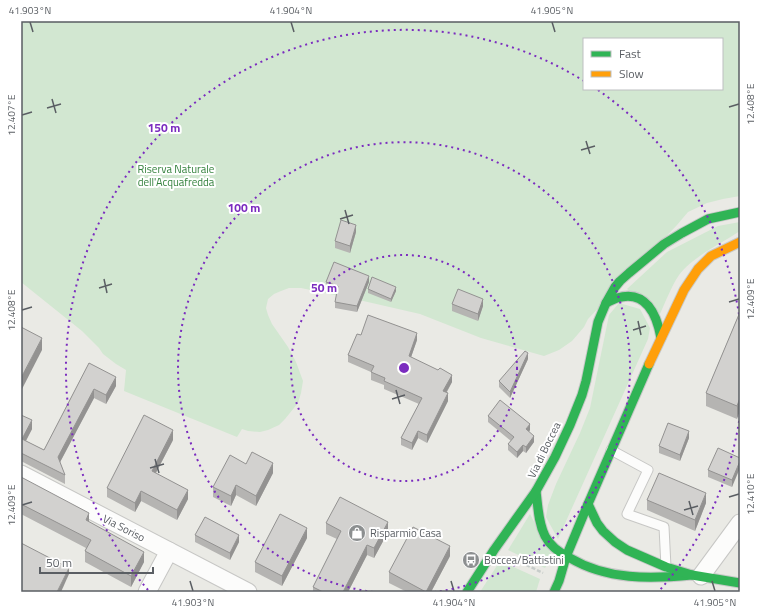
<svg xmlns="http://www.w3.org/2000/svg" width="761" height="613" viewBox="0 0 761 613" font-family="'Titillium Web',sans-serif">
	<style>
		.green { fill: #d2e7d1; fill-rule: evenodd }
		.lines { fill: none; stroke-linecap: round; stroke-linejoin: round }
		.lane-casing { stroke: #c7c7c5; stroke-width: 11 }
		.street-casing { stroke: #c7c7c5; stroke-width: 19 }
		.fast-casing { stroke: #c7c8c7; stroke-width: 11 }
		.slow-casing { stroke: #c7c8c7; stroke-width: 11 }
		.path { stroke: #c7ccca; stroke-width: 2.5; stroke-dasharray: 4 2; stroke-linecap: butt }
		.lane { stroke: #fcfcfb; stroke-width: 9 }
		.street { stroke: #fcfcfb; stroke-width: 17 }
		.fast { stroke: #30b455; stroke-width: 9 }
		.slow { stroke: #ff9f0a; stroke-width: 9 }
		.wall { fill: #b5b4b2 }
		.shaded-wall { fill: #939291 }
		.building { fill: #d2d1cf; stroke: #939291 }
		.ticks { fill: none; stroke: #5a5e63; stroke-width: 1.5 }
		.ring { fill: none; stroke: #7b2cbf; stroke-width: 2; stroke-dasharray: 2 4 }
		.labels { text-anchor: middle; stroke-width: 4; stroke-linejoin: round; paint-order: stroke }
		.park-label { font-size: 11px; fill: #33813c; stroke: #fff }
		.street-label { font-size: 11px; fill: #5a5e63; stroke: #fff }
		.poi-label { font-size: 11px; fill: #5a5e63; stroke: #fff; text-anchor: start }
		.centre { fill: #7b2cbf; stroke: #fff; stroke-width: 2 }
		.ring-label { font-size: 12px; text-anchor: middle; font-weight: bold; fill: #7b2cbf; stroke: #fff; stroke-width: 4; stroke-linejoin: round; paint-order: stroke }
		.neatline { fill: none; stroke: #5a5e63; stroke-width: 1.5 }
		.ticks-label { font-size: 10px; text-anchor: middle; fill: #5a5e63 }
	</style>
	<rect width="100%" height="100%" fill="#eaeae5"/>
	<g class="green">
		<path d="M21,21h719v175l-17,3 -16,4 -19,9 -11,13 -89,94 -4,8 -12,14 -13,9 -15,6 -63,-18 -61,-24 -61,-14 -58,-12h-12l-8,3 -7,3 -6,5 -2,9 2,7 4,9 16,23 8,15 7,19 -2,12 -3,10 -13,16 -6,6 -11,5 -8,2 -12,-1 -6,-2 -5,8 -113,-46 2,-21 -10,-6 -13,-10 -4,-6 -17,-17 -61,-49zM584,39h138v50h-138z"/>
		<path d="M740,222v9c-18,12 -48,26 -61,44 -8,12 -13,26 -19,39l-33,-25 40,-37 51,-26z"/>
		<polygon points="619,303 640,309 650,328 648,339 558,539 546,517 548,505 556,484 580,433 590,408 609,315"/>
		<polygon points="530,514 552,556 545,568 508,550"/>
		<polygon points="500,561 540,579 536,592 480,592"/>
	</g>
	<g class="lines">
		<g class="lane-casing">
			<polyline id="lane" points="611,450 648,470 627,514 664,527 666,567"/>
		</g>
		<g class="street-casing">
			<g id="street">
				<polyline points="21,474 248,592"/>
				<polyline points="701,576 740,523"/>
				<polyline points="147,592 169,551"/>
			</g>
		</g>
		<g class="fast-casing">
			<g id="fast">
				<path d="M606,303c4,-2 8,-4 11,-5 29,-9 40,17 44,40"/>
				<path d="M536,491c2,15 2,31 9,45 5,10 15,17 25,22 37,22 80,21 122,17"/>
				<polyline points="588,504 597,523 603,531 615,542 627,550 666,567 692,575 740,583"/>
				<polyline points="467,592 494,550 536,491 555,457 570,425 582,395 586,381 598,322 606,303 615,287 620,281 629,273 664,244 682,233 708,219 740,212"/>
				<polyline points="554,592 559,581 566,557 588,504 649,364"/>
			</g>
		</g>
		<g class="slow-casing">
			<polyline id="slow" points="649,364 684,290 698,269 711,256 740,242"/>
		</g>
		<polyline class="path" points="510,557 543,573"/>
		<use href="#lane" class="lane"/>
		<use href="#street" class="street"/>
		<use href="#fast" class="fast"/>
		<use href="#slow" class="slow"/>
	</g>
	<g class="wall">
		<polygon points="356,232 350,253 335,248 335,241"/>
		<polygon points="326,282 369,282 357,312 335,308 335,302 337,292 326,288"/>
		<polygon points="368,289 396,291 391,302 368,293"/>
		<polygon points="452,304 483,306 478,321 452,311"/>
		<polygon points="740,312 737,419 706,406 706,393"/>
		<polygon points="361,335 417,340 411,357 452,382 447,392 448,401 427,443 418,438 412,450 401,445 401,438 419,404 384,389 384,385 371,380 371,372 348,362 348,355"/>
		<polygon points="528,359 510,398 499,387 499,381"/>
		<polygon points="89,363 116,386 106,404 94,398 60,462 65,475 65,484 21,461 21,415 32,429 26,441 44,450"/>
		<polygon points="488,416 530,430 529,432 534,442 526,453 523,451 517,458 508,450 508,444 511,441 488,422"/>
		<polygon points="689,438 680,461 659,453 659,446"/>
		<polygon points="173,440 156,473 188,499 177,520 141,501 135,512 107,497 107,488"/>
		<polygon points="740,458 732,487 708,477 708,470"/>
		<polygon points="246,464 273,473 256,506 236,495 231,506 213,497 213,487"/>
		<polygon points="21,477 89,522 144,562 131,587 85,562 85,551 86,548 21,514"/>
		<polygon points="647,500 706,503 695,531 647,510"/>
		<polygon points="326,523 388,532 374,558 367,555 348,592 313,592 313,587 337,539 326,534"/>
		<polygon points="195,535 239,542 230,560 195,542"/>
		<polygon points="307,538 282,586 255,572 255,562"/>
		<polygon points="450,556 431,592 407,592 389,583 389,572"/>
	</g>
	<g class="shaded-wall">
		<polygon points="356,225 356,232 350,253 350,246"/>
		<polygon points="369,276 369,282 357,312 357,306"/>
		<polygon points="396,287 396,291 391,302 391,299"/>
		<polygon points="483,299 483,306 478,321 478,314"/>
		<polygon points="417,333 417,340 409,363 409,356"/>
		<polygon points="42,338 42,350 21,391 21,378"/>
		<polygon points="528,353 528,359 510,398 510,392"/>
		<polygon points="452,375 452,382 443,398 443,391"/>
		<polygon points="116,377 116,386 106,404 106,395"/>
		<polygon points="94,389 94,398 58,466 58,457"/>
		<polygon points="448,393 448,401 427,443 427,435"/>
		<polygon points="740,398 740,411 737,419 737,406"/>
		<polygon points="32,420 32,429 22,448 22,439"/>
		<polygon points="530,424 530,430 526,435 526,429"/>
		<polygon points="173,430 173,440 152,480 152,471"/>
		<polygon points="418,431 418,438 412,450 412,443"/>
		<polygon points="689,431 689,438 680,461 680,455"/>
		<polygon points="534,436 534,442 526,453 526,447"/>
		<polygon points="523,445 523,451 517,458 517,452"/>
		<polygon points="740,461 740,468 732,487 732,480"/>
		<polygon points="273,463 273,473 256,506 256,496"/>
		<polygon points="236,485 236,495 231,506 231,496"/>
		<polygon points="188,490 188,499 177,520 177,510"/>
		<polygon points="141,491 141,501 135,512 135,503"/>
		<polygon points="706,493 706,503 695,531 695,520"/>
		<polygon points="89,513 89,523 86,520"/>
		<polygon points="388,522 388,532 374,558 374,548"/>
		<polygon points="307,528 307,538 282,586 282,576"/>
		<polygon points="239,535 239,542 230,560 230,553"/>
		<polygon points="367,545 367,555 348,592 343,592"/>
		<polygon points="450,546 450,556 431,592 426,592"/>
		<polygon points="144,552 144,562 131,587 131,576"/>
		<polygon points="69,568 69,574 61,592 57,592"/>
	</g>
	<g class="building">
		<polygon points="341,220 356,225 350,246 335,241"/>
		<polygon points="334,262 369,276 357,306 335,302 338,286 326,282"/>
		<polygon points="372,277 396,287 391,299 368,289"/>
		<polygon points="458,289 483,299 478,314 452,304"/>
		<polygon points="740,312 740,398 737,406 706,393"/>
		<polygon points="368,315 417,333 409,356 438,370 440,368 452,375 443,391 448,393 427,435 418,431 412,443 401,438 422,398 384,381 385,378 371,372 374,366 348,355 357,334 361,335"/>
		<polygon points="21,327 42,338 21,378"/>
		<polygon points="525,351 528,353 510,392 499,381"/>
		<polygon points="89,363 116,377 106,395 94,389 58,457 65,475 21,453 21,415 32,420 22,439 44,450"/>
		<polygon points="500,400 530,424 526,429 534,436 526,447 523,445 517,452 508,444 514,437 488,416"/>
		<polygon points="144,415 173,430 152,471 188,490 177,510 141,491 135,503 107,488"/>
		<polygon points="668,423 689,431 680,455 659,446"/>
		<polygon points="718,448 740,458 740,461 732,480 708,470"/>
		<polygon points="252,452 273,463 256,496 236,485 231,496 213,487 230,455 246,464"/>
		<polygon points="659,473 706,493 695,520 647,500"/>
		<polygon points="21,477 89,513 86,520 144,552 131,576 85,551 91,540 21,504"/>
		<polygon points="340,497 388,522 374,548 367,545 343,592 323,592 313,587 341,531 326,523"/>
		<polygon points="280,514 307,528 282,576 255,562"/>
		<polygon points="205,517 239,535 230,553 195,535"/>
		<polygon points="413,527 450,546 426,592 389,572"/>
		<polygon points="21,543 69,568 57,592 21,592"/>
	</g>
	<path class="ticks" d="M30,22l3,10M291,22l3,10M552,22l3,10M52,99l4,14M729,107l10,-3M47,108l14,-4M22,115l10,-3M586,141l4,13M581,150l14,-4M345,210l4,14M340,219l13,-4M104,279l3,14M99,288l13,-4M729,302l10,-3M22,310l10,-3M638,321l3,14M633,330l13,-4M396,390l4,14M392,399l13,-4M155,459l4,14M150,468l14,-4M729,497l10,-3M689,501l4,14M22,505l10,-3M684,510l14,-4M190,581l3,10M451,581l3,10M712,581l3,10"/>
	<g class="ring">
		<circle cx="404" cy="368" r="113"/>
		<path d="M373 592A226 226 0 1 1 435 592"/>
		<path d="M740 415A339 339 0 0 1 660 590M148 590A339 339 0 0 1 584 81M598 90A339 339 0 0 1 740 321"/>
	</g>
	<defs>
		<g id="shop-disc" transform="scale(0.9)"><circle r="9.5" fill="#8c8f90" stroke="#fff"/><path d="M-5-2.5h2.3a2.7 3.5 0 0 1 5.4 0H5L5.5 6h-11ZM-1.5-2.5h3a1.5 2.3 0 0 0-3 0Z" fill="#fff"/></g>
		<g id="bus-disc" transform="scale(0.9)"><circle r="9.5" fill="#8c8f90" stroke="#fff"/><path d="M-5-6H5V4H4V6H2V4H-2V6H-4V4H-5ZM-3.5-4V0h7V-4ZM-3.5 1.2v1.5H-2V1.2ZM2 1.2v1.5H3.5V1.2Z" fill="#fff"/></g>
	</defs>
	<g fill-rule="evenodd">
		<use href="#shop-disc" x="357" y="533"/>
		<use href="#bus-disc" x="471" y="560"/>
	</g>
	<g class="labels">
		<g class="park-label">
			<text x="176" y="173">Riserva Naturale<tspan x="176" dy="13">dell'Acquafredda</tspan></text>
		</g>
		<g class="street-label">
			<text transform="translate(544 450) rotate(-64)" y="4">Via di Boccea</text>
			<text transform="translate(124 528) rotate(27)" y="4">Via Soriso</text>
		</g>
		<g class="poi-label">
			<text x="370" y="537">Risparmio Casa</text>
			<text x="484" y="564">Boccea/Battistini</text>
		</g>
	</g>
	<circle cx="404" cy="368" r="6" class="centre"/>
	<g class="ring-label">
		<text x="164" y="132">150 m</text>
		<text x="244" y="212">100 m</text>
		<text x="324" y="292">50 m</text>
	</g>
	<rect width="761" height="613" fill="none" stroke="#ffffff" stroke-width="44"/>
	<rect x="583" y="38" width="140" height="52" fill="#ffffff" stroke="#bdbfc1"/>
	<rect x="591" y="51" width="20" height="6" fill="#30b455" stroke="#bdbfc1"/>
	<text x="619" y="58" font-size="12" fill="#5a5e63">Fast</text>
	<rect x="591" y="71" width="20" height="6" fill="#ff9f0a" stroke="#bdbfc1"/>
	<text x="619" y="78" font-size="12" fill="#5a5e63">Slow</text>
	<path d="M40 567v6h113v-6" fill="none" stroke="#5a5e63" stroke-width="2"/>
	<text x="46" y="567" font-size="12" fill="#5a5e63" stroke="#ffffff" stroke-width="3" paint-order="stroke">50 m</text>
	<rect x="22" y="22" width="717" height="569" class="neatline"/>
	<g class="ticks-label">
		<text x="30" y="14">41.903°N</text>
		<text x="291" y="14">41.904°N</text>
		<text x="552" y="14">41.905°N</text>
		<text transform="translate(750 104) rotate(-90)" y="4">12.408°E</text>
		<text transform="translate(11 115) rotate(-90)" y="4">12.407°E</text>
		<text transform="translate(750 299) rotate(-90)" y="4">12.409°E</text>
		<text transform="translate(11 310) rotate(-90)" y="4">12.408°E</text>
		<text transform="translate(750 494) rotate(-90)" y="4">12.410°E</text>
		<text transform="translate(11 505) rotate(-90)" y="4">12.409°E</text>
		<text x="193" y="606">41.903°N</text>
		<text x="454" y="606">41.904°N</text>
		<text x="715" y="606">41.905°N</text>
	</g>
</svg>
